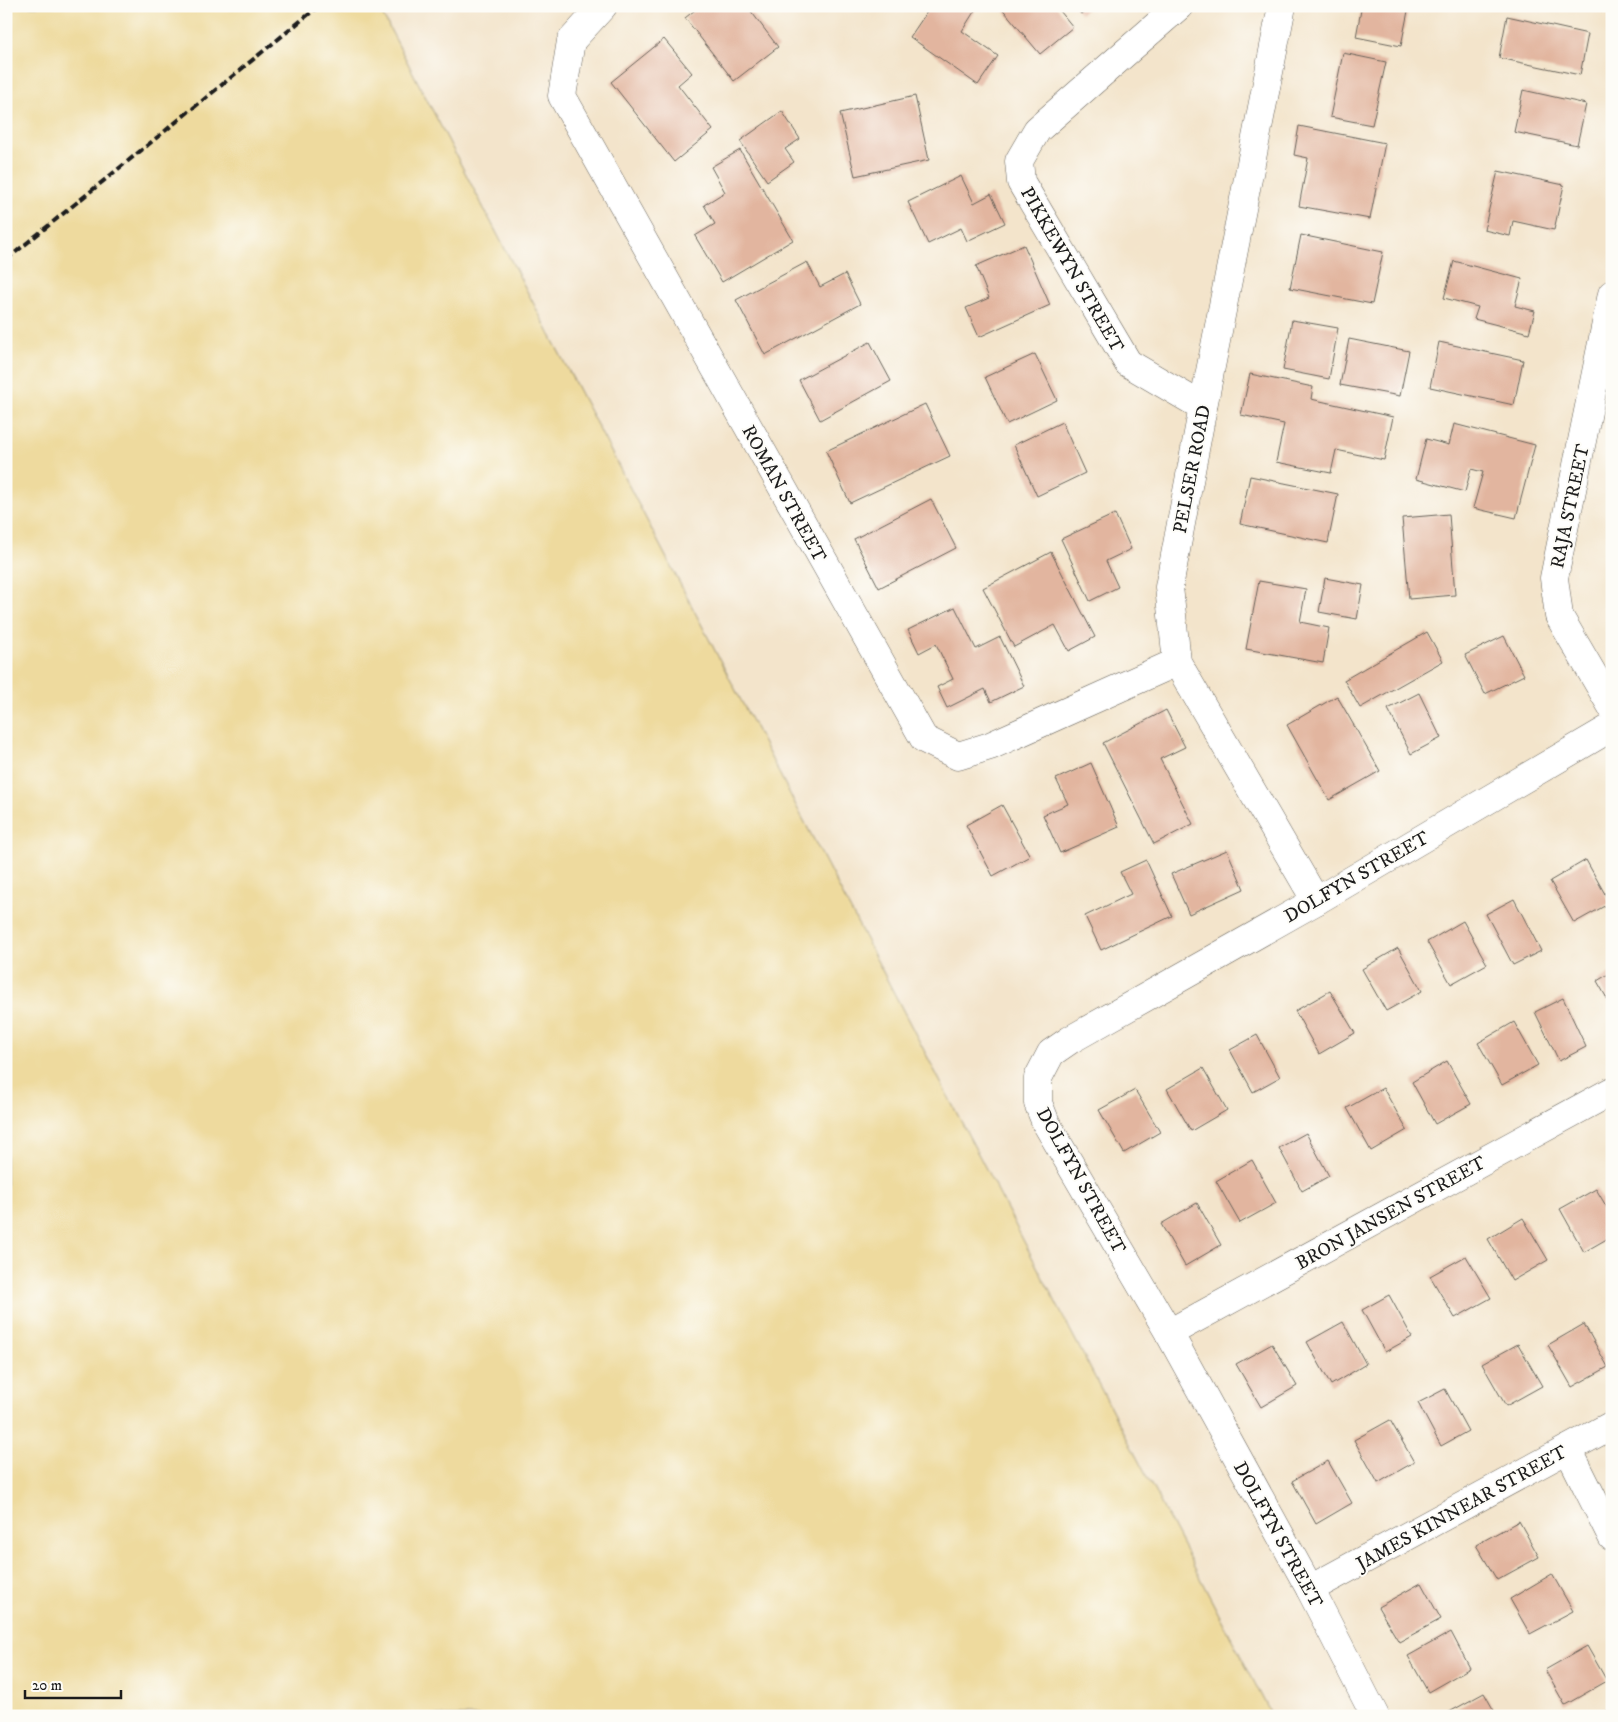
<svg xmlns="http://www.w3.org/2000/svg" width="1618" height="1722" viewBox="0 0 1618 1722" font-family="'IM FELL DW Pica',serif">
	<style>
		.sand { fill: #eeda9e; stroke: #857b5d }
		.building { fill: #e2b59f }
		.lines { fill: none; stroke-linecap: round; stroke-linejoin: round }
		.minor-casing { stroke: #676259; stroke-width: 29 }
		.minor { stroke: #fff; stroke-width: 28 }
		.rail { stroke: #1c1c1c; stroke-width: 4; stroke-dasharray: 8 4; stroke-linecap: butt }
		.labels { text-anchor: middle; stroke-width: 4; stroke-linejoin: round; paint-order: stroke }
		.street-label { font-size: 19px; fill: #1c1c1c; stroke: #fdfcf7 }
	</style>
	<rect width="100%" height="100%" fill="#fdfcf7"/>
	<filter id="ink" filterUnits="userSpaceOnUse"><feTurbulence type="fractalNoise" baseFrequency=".02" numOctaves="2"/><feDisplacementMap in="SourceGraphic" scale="10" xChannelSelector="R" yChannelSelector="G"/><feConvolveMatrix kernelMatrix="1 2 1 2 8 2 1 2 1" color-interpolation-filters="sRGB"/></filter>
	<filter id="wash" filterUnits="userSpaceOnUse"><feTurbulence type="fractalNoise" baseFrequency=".0096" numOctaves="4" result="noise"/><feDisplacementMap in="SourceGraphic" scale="20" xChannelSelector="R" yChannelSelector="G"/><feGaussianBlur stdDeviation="1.12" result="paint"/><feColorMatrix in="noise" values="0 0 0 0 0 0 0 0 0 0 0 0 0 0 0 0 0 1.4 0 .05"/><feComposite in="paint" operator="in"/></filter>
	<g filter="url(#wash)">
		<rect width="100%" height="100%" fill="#f3e4cb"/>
		<polygon class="sand" points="6,6 378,6 1272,1716 6,1716"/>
		<g id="blocks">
			<g class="building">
				<polygon points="700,6 747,6 778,47 734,81 685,18"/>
				<polygon points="931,6 977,7 962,31 998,56 978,85 910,37"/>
				<polygon points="1000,6 1056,6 1073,27 1040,54"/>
				<polygon points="1074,6 1090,6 1081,14"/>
				<polygon points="1349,6 1409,6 1401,46 1356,37 1361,10"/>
				<polygon points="1507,16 1588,34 1580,75 1499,58"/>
				<polygon points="664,39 692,73 678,85 713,130 674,162 611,82"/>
				<polygon points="1343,53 1386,62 1372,125 1330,117"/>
				<polygon points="1523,90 1586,104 1577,145 1514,132"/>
				<polygon points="915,96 929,160 855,176 840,113"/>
				<polygon points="782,111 800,139 785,149 794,162 767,181 740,141"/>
				<polygon points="1299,126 1385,143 1370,219 1299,206 1308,158 1294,155"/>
				<polygon points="740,150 793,240 722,282 695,236 715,224 704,205 725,192 711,167"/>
				<polygon points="1498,171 1564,185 1554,230 1513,221 1510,236 1484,230"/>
				<polygon points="961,176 974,203 991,194 1005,223 967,241 961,228 928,244 908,202"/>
				<polygon points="1301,235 1383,252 1372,304 1290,288"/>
				<polygon points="1024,245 1050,305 979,337 966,308 989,298 976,266"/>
				<polygon points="1454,261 1522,279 1515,306 1535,311 1529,333 1474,319 1478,307 1444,298"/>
				<polygon points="807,262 820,287 845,274 860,304 765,355 736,300"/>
				<polygon points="1292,320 1338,328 1329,379 1283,370"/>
				<polygon points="1349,339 1409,351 1400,396 1340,385"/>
				<polygon points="870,342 891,381 820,420 799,380"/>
				<polygon points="1439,342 1523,360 1514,405 1430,387"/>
				<polygon points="1035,354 1057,400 1007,424 985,377"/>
				<polygon points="1250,374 1313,387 1311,399 1393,417 1384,460 1336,450 1331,473 1276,462 1284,424 1241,415"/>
				<polygon points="925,404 950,456 850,503 826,451"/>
				<polygon points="1062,422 1085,473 1037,496 1014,445"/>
				<polygon points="1454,424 1535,445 1516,518 1473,508 1483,472 1471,469 1465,492 1416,479 1426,439 1449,445"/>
				<polygon points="1250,476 1338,494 1328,543 1240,524"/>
				<polygon points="931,499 956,548 879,588 854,539"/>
				<polygon points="1115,514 1131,549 1106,561 1118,587 1090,601 1061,539"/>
				<polygon points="1449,514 1455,595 1409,599 1402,518"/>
				<polygon points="1051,552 1095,637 1069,651 1055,625 1014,647 983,588"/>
				<polygon points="1325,578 1363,585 1357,619 1319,612"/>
				<polygon points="1259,581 1306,589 1300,622 1329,628 1323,663 1246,649"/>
				<polygon points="955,607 976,649 1000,637 1024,686 991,702 985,689 947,708 937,687 953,679 936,644 919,653 908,630"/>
				<polygon points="1427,632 1443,661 1360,708 1344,680"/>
				<polygon points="1504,636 1524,675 1485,694 1465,655"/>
				<polygon points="1419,693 1441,738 1411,754 1388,709"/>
				<polygon points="1337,696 1380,771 1329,800 1287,725"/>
				<polygon points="1166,710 1185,747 1160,759 1193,824 1154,844 1103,743"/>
				<polygon points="1091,763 1119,827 1060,853 1043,815 1068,804 1056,779"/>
				<polygon points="1002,805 1030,856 993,876 966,825"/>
				<polygon points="1227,850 1244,889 1189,914 1171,874"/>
				<polygon points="1146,860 1172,916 1101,950 1085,916 1131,894 1120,872"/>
				<polygon points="1586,860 1610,903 1574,923 1550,881"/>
				<polygon points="1514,899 1541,951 1513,965 1486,914"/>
				<polygon points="1463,921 1487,964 1451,984 1427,942"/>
				<polygon points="1398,948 1422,991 1386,1011 1362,969"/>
				<polygon points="1612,972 1612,1007 1597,981"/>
				<polygon points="1330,991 1355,1033 1319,1054 1295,1011"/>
				<polygon points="1563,998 1586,1047 1559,1061 1535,1012"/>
				<polygon points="1514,1022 1538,1065 1502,1085 1478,1043"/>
				<polygon points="1257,1035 1280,1077 1253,1092 1230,1050"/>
				<polygon points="1447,1061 1471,1104 1435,1124 1412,1082"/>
				<polygon points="1203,1068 1227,1110 1191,1131 1167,1089"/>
				<polygon points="1383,1088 1407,1130 1371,1151 1347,1108"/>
				<polygon points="1135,1090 1160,1132 1124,1153 1099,1110"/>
				<polygon points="1306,1133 1329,1176 1302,1191 1279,1148"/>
				<polygon points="1252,1160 1276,1203 1240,1223 1216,1181"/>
				<polygon points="1596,1189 1612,1216 1612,1236 1584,1252 1560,1209"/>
				<polygon points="1197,1203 1221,1245 1185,1266 1161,1224"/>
				<polygon points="1523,1218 1548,1260 1512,1281 1488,1239"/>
				<polygon points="1466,1256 1491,1298 1455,1318 1430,1276"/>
				<polygon points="1389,1295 1412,1337 1385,1352 1362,1310"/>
				<polygon points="1343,1322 1366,1364 1331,1385 1307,1342"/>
				<polygon points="1584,1324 1608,1367 1572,1387 1548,1345"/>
				<polygon points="1272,1344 1297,1386 1261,1407 1236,1364"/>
				<polygon points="1518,1344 1542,1386 1506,1406 1482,1364"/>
				<polygon points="1445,1389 1468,1431 1441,1446 1418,1403"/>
				<polygon points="1390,1420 1414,1462 1378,1483 1354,1440"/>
				<polygon points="1328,1461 1352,1503 1316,1524 1292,1481"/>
				<polygon points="1519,1521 1539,1557 1497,1580 1476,1545"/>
				<polygon points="1552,1574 1573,1611 1530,1634 1510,1599"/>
				<polygon points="1421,1583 1441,1619 1399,1642 1378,1607"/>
				<polygon points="1451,1632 1470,1668 1428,1692 1408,1656"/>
				<polygon points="1587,1646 1607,1681 1565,1705 1545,1670"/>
				<polygon points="1484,1693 1497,1716 1442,1716"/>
				<polygon points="1612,1708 1612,1716 1597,1716"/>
			</g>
		</g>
	</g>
	<g filter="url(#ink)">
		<use href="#blocks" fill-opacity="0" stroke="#676259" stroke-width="1"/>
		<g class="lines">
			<g class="minor-casing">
				<g id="minor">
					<polyline points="603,6 571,41 562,96 924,739 958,756 990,746 1177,662"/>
					<polyline points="1179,6 1037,130 1019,161 1021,182 1128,363 1203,407"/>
					<polyline points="1282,6 1203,407 1169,587 1177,662 1316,901"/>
					<polyline points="1612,294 1554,578 1559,616 1612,707"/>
					<polyline points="1169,1333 1612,1091"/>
					<polyline points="1568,1449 1612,1537"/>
					<polyline points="1310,1589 1612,1425"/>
					<polyline points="1375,1716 1310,1589 1169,1333 1046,1123 1038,1103 1038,1078 1051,1053 1070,1040 1316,901 1612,727"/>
				</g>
			</g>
			<use href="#minor" class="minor"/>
			<polyline class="rail" points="6,260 319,6"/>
		</g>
	</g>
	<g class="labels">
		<g class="street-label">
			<text transform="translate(1073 269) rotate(60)" y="7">PIKKEWYN STREET</text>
			<text transform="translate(1191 469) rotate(-79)" y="7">PELSER ROAD</text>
			<text transform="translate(785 493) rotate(61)" y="7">ROMAN STREET</text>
			<text transform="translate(1569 506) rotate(-78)" y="7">RAJA STREET</text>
			<text transform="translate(1356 876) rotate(-30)" y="7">DOLFYN STREET</text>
			<text transform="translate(1082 1180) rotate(61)" y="7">DOLFYN STREET</text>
			<text transform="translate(1390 1212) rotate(-29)" y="7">BRON JANSEN STREET</text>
			<text transform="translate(1461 1507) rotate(-29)" y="7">JAMES KINNEAR STREET</text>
			<text transform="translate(1279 1534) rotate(61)" y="7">DOLFYN STREET</text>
		</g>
	</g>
	<rect width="1618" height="1722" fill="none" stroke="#fdfcf7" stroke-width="25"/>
	<path d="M25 1690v8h96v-8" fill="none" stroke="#1c1c1c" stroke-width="2.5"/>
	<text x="32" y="1690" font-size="15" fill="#1c1c1c" stroke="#fdfcf7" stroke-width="4" paint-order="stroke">20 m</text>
</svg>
